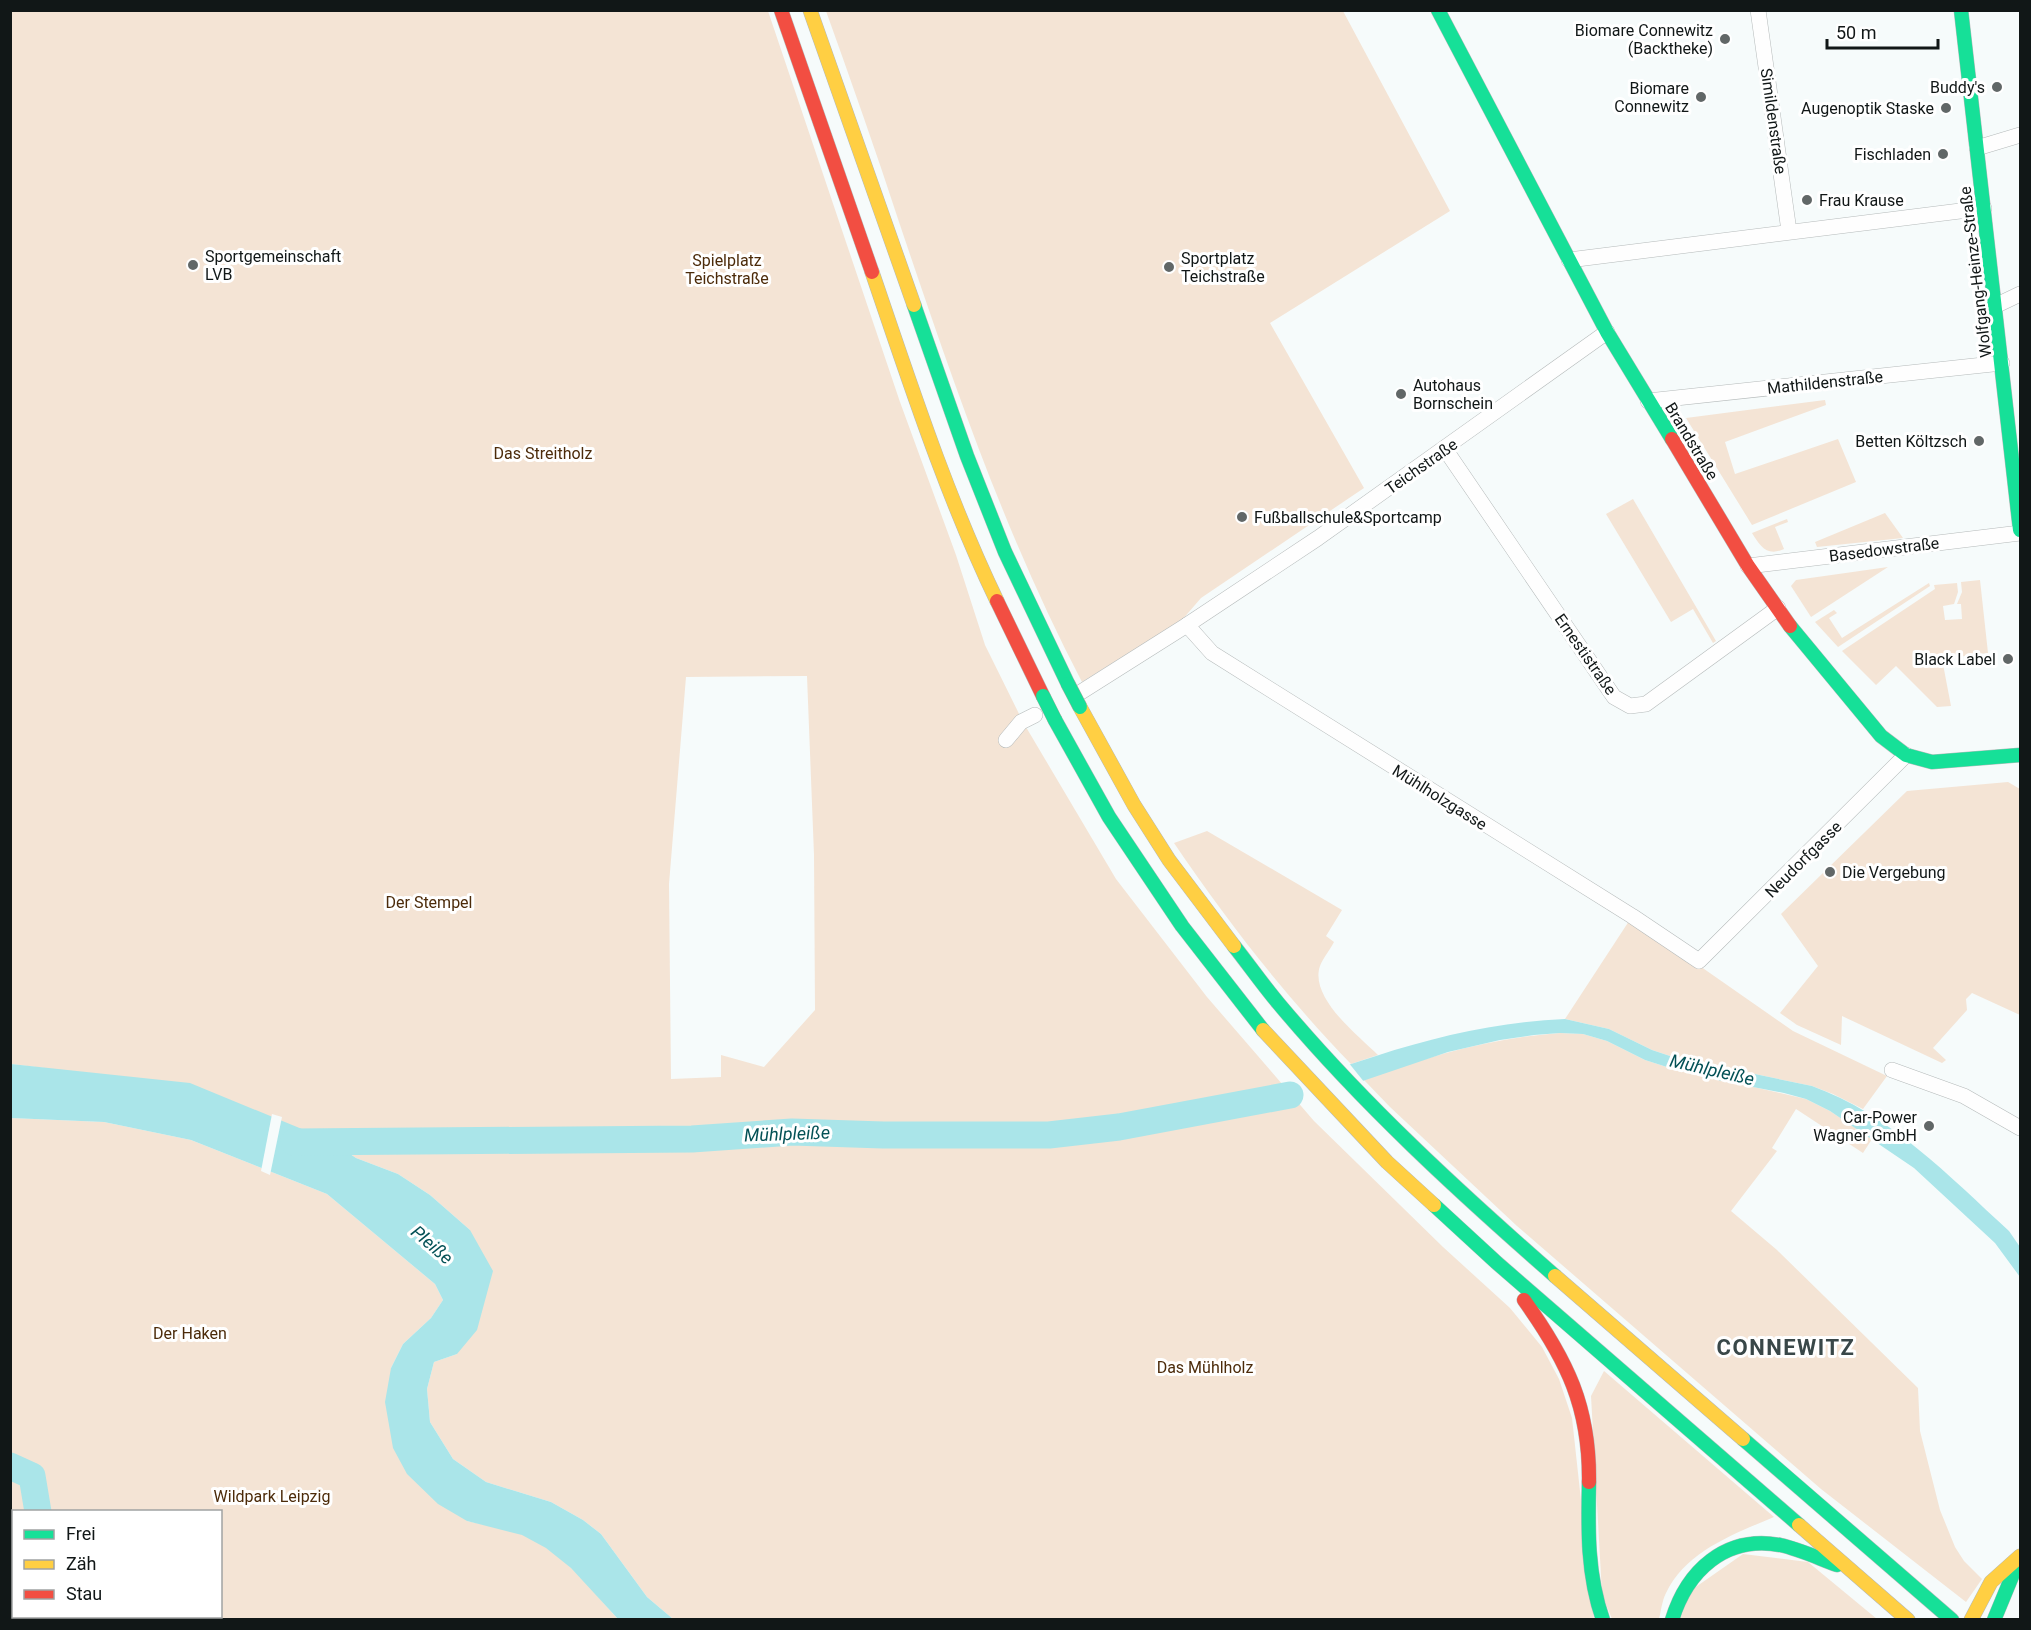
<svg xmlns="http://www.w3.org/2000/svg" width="2031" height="1630" viewBox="0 0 2031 1630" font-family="Roboto,sans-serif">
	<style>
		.green { fill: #f4e4d5; fill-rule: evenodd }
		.water { fill: #aae5e9 }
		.pier { fill: #f6fbfb }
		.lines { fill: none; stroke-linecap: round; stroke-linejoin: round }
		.river { stroke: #aae5e9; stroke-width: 27 }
		.street-casing { stroke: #b5baba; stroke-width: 16 }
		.fast-casing { stroke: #b5baba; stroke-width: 15 }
		.slow-casing { stroke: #b5baba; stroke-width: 15 }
		.jam-casing { stroke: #b5baba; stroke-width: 15 }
		.street { stroke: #fefefe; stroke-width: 15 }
		.fast { stroke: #16e098; stroke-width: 14 }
		.slow { stroke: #ffcf43; stroke-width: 14 }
		.jam { stroke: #f24e42; stroke-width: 14 }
		.fast-bridge-casing { stroke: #aea8a0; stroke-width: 15; stroke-linecap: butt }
		.fast-bridge { stroke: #16e098; stroke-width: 14 }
		.poi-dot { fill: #616767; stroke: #fff; stroke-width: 2 }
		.labels { text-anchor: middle; stroke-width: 6; stroke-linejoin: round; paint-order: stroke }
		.poi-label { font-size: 16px; fill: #111717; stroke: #fff; text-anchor: end }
		.street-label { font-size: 16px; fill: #111717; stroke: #fff }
		.park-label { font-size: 16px; fill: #4c2b0a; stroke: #fff }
		.water-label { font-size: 18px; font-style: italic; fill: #045156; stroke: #fff }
		.district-label { font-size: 22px; font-weight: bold; letter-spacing: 1.5px; fill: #394748; stroke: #fff }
	</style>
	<rect width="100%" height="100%" fill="#f6fbfb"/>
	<g class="green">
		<path d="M10,11h758l132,391 56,153 29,90 38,77 93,157 91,118 107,124 129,126 67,61 32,39 17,32 13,39 22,201h-921l-26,-22 -46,-63 -18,-14 -32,-18 -65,-20 -33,-23 -23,-37 -3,-33 7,-27 23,-8 13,-124 -40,-35 -32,-21 -42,-16 -25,-17 -287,-73 -33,-4zM807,676l7,179 1,155 -51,57 -43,-12v22l-50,2 -2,-195 17,-207z"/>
		<path d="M826,11h517l107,200 -180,112 94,165 -163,110 -19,22 -100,62c-77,-147 -130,-303 -183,-460 -23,-71 -48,-141 -73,-211z"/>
		<polygon points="1825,400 1826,405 1725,442 1735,474 1838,439 1856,482 1752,525 1686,418"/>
		<polygon points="1633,499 1716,641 1713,643 1693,609 1671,622 1606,514"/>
		<polygon points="1885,513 1903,538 1817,547 1815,542"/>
		<path d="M1787,519l1,3 -13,5 9,22c-17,8 -24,-3 -32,-16z"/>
		<polygon points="1888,567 1811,617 1791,586 1796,580"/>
		<polygon points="1980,580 1988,653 1942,659 1951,706 1937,707 1896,666 1876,685 1842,651 1935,589 1934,585 1957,583 1958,592 1954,604 1943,606 1945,620 1962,619 1961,604 1957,604 1962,592 1961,582"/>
		<polygon points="1929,583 1930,586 1838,647 1815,622 1834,610 1837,613 1829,618 1842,638"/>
		<polygon points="2008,782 2020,789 2020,1015 1972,993 1966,999 1967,1010 1933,1048 1946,1060 1942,1063 1842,1016 1841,1045 1797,1025 1780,1013 1818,966 1781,914 1907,791"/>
		<path d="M1207,831l135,79 -16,26 8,6c-4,8 -11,16 -14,24 -11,32 39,70 58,89l-27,9c-66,-68 -124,-143 -177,-221z"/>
		<polygon points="1631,918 1793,1031 1887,1076 1863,1109 1833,1094 1812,1086 1673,1057 1652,1050 1609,1029 1565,1019"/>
		<path d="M1560,1033l23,1 24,7 38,19 25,8 136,31 24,12 42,28 -9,14 -67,-44 -24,39 5,3 -46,60 46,39 141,138 2,43 20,79 15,37 9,14 18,18 -16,23 -145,-113 -304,-263 -127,-119 -26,-27c64,-24 128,-42 196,-47z"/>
		<path d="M11,1118l93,4 87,18 136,54 108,90 8,16 -12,18 -28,26 -12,24 76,153c17,4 37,7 54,13 40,14 69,55 97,85l-607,1zM14,1512h206v104h-206z"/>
		<path d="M1604,1371l170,146c-40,17 -88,34 -108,76 -4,8 -5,18 -7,26h-47l-10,-25 -11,-198z"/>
		<polygon points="1743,1554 1808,1562 1877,1619 1680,1620 1690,1591"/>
	</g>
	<g class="water">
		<path d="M1565,1019l44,10 43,21 21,7 139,29c78,28 137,90 197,145l11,16v30l-25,-34 -81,-75 -84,-57 -24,-12 -22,-6 -62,-12 -52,-13 -25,-8 -38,-19 -24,-7 -23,-1 -26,2 -34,5 -52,12 -156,53 -42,-9c43,-11 84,-27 126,-40 62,-20 124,-34 189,-37z"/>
		<polygon points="11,1064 190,1083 331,1141 356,1158 398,1174 430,1195 470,1230 493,1271 477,1330 457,1354 434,1362 427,1389 430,1422 453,1459 486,1482 551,1502 583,1520 601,1534 647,1597 673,1619 618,1619 571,1568 546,1548 522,1535 467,1521 438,1504 407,1474 393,1448 385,1402 391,1368 403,1344 431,1318 443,1300 435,1284 327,1194 191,1140 104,1122 11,1118"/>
	</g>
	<g class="pier">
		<polygon points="1348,1062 1365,1083 1302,1105 1283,1084"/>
		<polygon points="272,1114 282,1117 270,1175 261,1171"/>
	</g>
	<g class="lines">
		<g class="river">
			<polyline points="294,1142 692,1139 792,1132 883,1135 1049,1135 1119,1127 1290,1095"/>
			<polyline points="10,1466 32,1476 38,1512"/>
			<polyline points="10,1557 14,1553"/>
		</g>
		<g class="street-casing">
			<g id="street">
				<polyline points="1758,10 1789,231"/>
				<polyline points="1977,148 2020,135"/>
				<polyline points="1569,260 1984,208"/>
				<polyline points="1995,306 2020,294"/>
				<polyline points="1648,401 2002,363"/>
				<polyline points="1445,449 1614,697 1630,706 1646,704 1778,608"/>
				<polyline points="1748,566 2020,533"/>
				<polyline points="1187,625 1212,653 1632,916 1699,961 1906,755"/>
				<polyline points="1081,692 1187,625 1318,538 1607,332"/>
				<polyline points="1006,740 1021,722 1035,715"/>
				<polyline points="1892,1070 1964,1096 2020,1128"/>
			</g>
		</g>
		<g class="fast-casing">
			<g id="fast">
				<polyline points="1438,10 1607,332 1672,439"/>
				<polyline points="1961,10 2020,530"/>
				<polyline points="914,305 967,456 1005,552 1068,684"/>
				<polyline points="1790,626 1881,736 1906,755 1932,762 2020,755"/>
				<polyline points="1055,720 1109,817 1182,926 1263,1030"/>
				<path d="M1234,946c15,19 29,39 45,58 83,99 179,187 276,272"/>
				<polyline points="1434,1205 1497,1263 1799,1525"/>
				<polyline points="1743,1439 1952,1620"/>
				<path d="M1589,1482c-1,47 -2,93 14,138"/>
				<path d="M1672,1620c15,-49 53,-85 108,-75 19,4 38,13 57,20"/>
				<polyline points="1994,1620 2020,1557"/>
			</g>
		</g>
		<g class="slow-casing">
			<g id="slow">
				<polyline points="810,10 914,305"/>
				<path d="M872,272c38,111 74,223 125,329"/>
				<polyline points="1080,707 1134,805 1169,860 1234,946"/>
				<polyline points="1263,1030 1387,1162 1434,1205"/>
				<polyline points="1555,1276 1743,1439"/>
				<polyline points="1799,1525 1908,1620"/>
				<polyline points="1971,1620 1991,1582 2020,1556"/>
			</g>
		</g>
		<g class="jam-casing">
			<g id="jam">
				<polyline points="781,10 872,272"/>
				<polyline points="1672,439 1748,566 1790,626"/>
				<polyline points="997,601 1043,696"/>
				<path d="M1524,1300c43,60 66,107 65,182"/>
			</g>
		</g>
		<use href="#street" class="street"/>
		<use href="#fast" class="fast"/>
		<use href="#slow" class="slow"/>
		<use href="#jam" class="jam"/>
		<g class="fast-bridge-casing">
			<g id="fast-bridge">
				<polyline points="1068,684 1080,707"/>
				<polyline points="1043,696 1055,720"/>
			</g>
		</g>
		<use href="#fast-bridge" class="fast-bridge"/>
	</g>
	<g class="poi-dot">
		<circle cx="1725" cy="39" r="6"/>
		<circle cx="1997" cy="87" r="6"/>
		<circle cx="1701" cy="97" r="6"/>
		<circle cx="1946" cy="108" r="6"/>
		<circle cx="1943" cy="154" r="6"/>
		<circle cx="1807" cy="200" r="6"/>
		<circle cx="193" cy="265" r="6"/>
		<circle cx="1169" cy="267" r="6"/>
		<circle cx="1401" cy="394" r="6"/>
		<circle cx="1979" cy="441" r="6"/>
		<circle cx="1242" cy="517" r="6"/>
		<circle cx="2008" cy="659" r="6"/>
		<circle cx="1830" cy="872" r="6"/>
		<circle cx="1929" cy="1126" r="6"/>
	</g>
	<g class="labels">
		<g class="poi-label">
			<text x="1713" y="36">Biomare Connewitz<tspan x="1713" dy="18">(Backtheke)</tspan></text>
			<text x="1985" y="93">Buddy's</text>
			<text x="1689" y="94">Biomare<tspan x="1689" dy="18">Connewitz</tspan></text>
			<text x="1934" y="114">Augenoptik Staske</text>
			<text x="1931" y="160">Fischladen</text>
			<text x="1819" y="206" text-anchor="start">Frau Krause</text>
			<text x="205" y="262" text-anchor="start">Sportgemeinschaft<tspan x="205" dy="18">LVB</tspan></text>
			<text x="1181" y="264" text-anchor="start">Sportplatz<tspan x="1181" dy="18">Teichstraße</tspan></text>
			<text x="1413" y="391" text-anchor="start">Autohaus<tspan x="1413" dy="18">Bornschein</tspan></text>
			<text x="1967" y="447">Betten Költzsch</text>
			<text x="1254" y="523" text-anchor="start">Fußballschule&amp;Sportcamp</text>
			<text x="1996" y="665">Black Label</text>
			<text x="1842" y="878" text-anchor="start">Die Vergebung</text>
			<text x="1917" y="1123">Car-Power<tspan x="1917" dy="18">Wagner GmbH</tspan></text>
		</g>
		<g class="street-label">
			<text transform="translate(1774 121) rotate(82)" y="6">Simildenstraße</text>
			<text transform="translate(1975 272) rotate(-97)" y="6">Wolfgang-Heinze-Straße</text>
			<text transform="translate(1825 382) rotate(-6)" y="6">Mathildenstraße</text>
			<text transform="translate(1692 441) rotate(59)" y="6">Brandstraße</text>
			<text transform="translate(1421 466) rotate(-35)" y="6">Teichstraße</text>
			<text transform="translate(1884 549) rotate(-7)" y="6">Basedowstraße</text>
			<text transform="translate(1586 654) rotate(55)" y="6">Ernestistraße</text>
			<text transform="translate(1440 797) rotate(32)" y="6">Mühlholzgasse</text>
			<text transform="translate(1803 859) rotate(-45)" y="6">Neudorfgasse</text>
		</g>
		<g class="park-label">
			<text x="727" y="266">Spielplatz<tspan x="727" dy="18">Teichstraße</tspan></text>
			<text x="543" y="459">Das Streitholz</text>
			<text x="429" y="908">Der Stempel</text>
			<text x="190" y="1339">Der Haken</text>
			<text x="1205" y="1373">Das Mühlholz</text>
			<text x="272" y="1502">Wildpark Leipzig</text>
		</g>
		<g class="water-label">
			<text transform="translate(1712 1070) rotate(13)" y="6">Mühlpleiße</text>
			<text transform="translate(787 1134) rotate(-2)" y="6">Mühlpleiße</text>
			<text transform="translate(432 1245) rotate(41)" y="6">Pleiße</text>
		</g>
		<g class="district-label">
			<text x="1786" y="1355">CONNEWITZ</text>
		</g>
	</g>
	<rect width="2031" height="1630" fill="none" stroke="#111717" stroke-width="24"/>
	<rect x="12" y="1510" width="210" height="108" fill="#ffffff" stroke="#a0a2a2" stroke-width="1.5"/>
	<rect x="24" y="1530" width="30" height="9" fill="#16e098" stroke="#a0a2a2" stroke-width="1.5"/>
	<text x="66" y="1540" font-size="18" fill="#111717">Frei</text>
	<rect x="24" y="1560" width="30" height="9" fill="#ffcf43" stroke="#a0a2a2" stroke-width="1.5"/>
	<text x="66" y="1570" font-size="18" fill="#111717">Zäh</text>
	<rect x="24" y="1590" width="30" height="9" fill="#f24e42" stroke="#a0a2a2" stroke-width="1.5"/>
	<text x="66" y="1600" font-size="18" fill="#111717">Stau</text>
	<path d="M1827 39v9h111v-9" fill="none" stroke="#111717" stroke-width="3"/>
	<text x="1836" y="39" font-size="18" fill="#111717" stroke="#ffffff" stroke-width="4.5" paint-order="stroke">50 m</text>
</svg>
